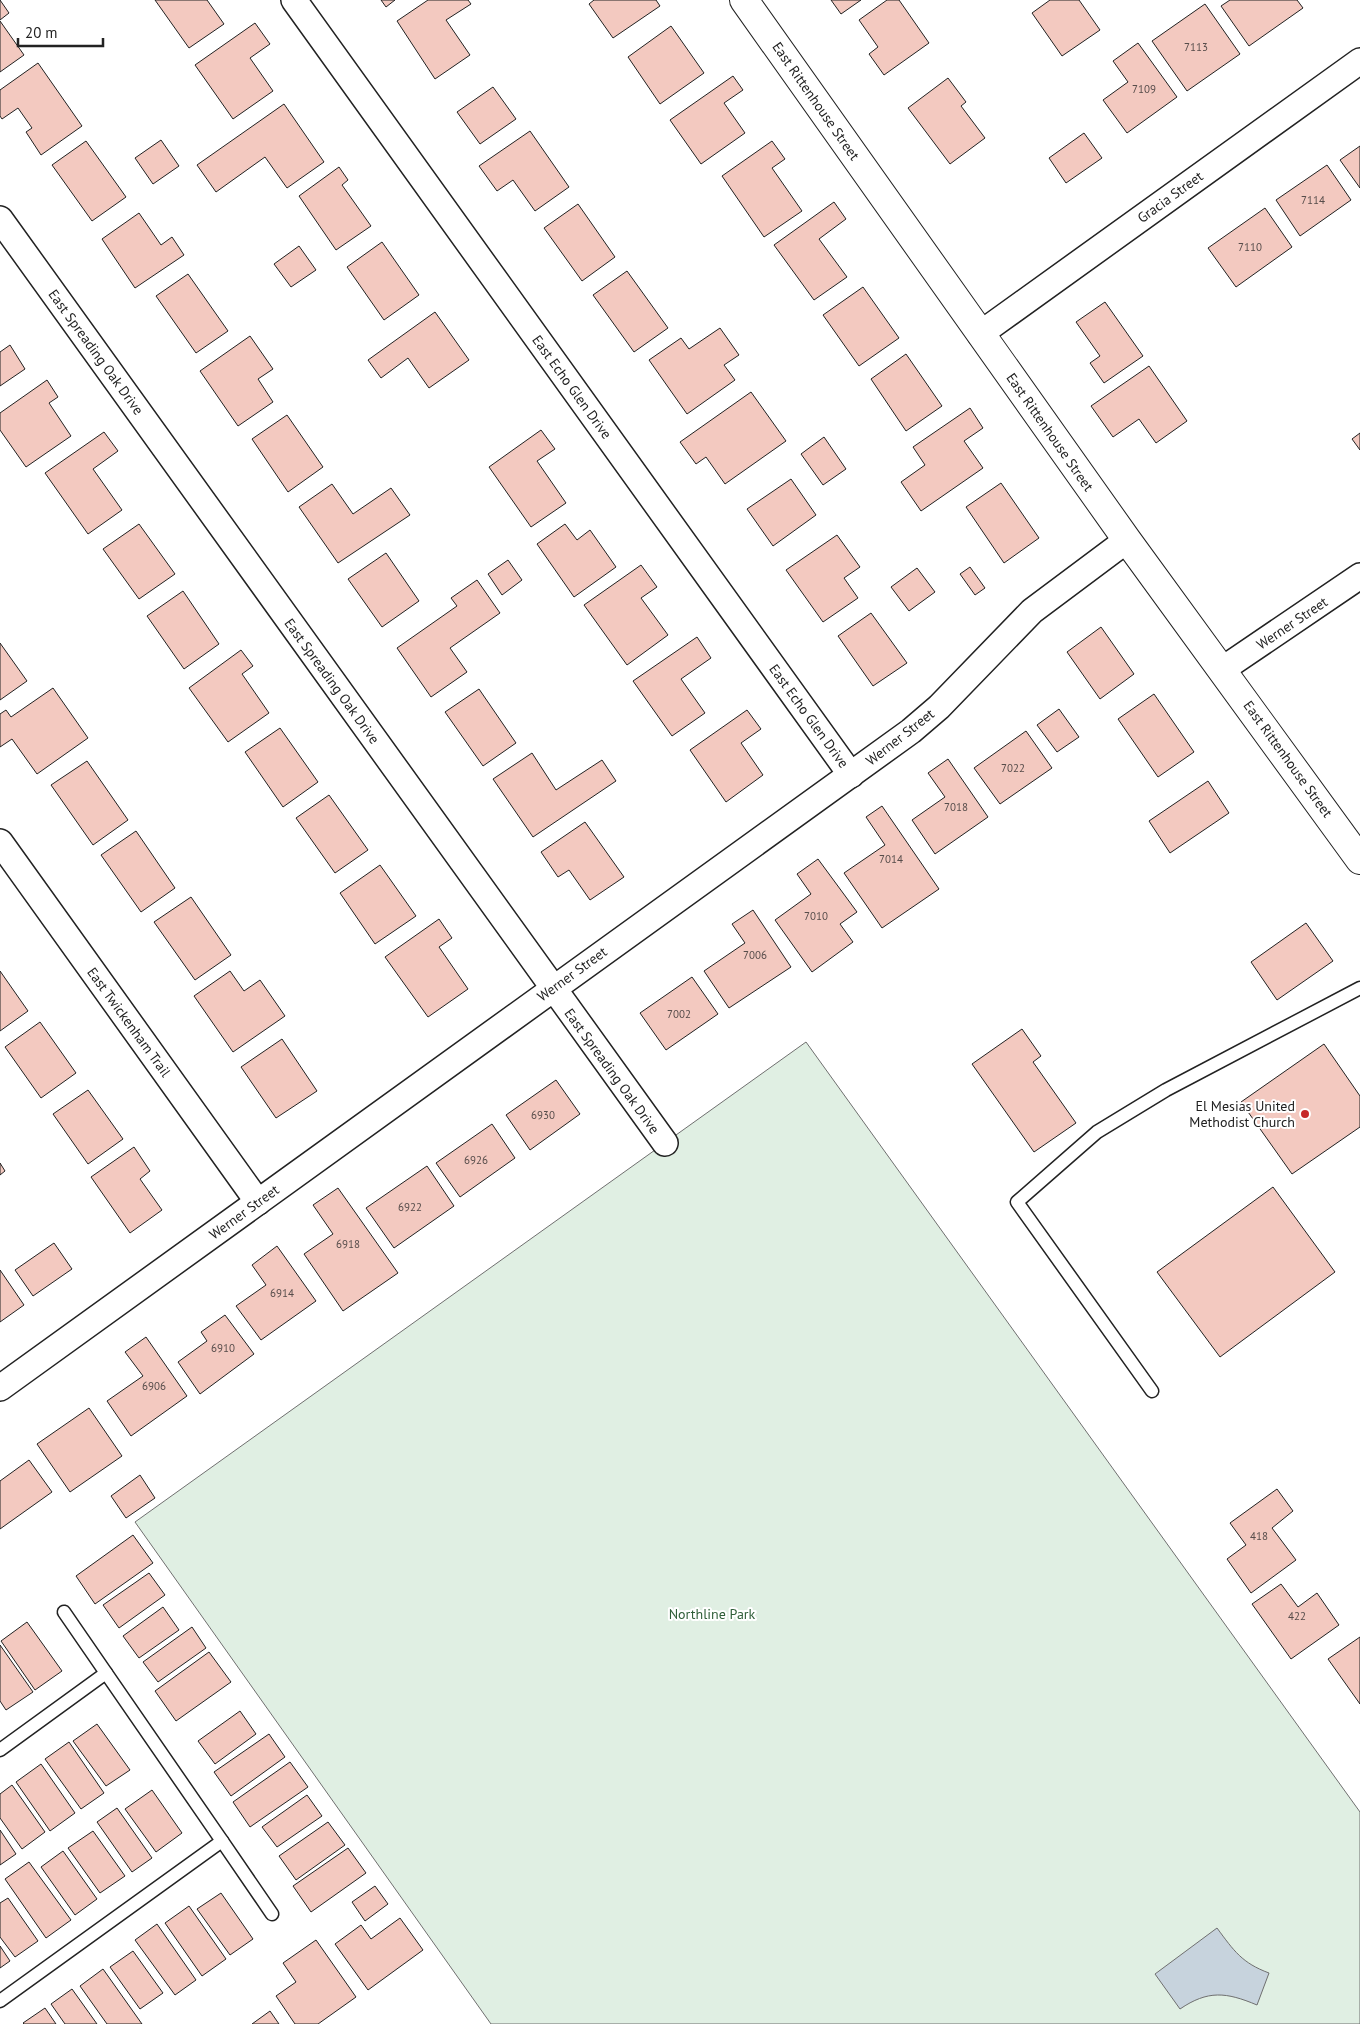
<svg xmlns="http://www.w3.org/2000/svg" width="1360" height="2024" viewBox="0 0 1360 2024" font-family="'PT Sans',sans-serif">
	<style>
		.green { fill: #e0efe3; stroke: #6f6f6f }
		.water { fill: #c7d3dd; stroke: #6f6f6f }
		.building { fill: #f3c9c0; stroke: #222 }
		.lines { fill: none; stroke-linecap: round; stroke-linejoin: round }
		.lane-casing { stroke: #222; stroke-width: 15 }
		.street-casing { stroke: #222; stroke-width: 28 }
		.secondary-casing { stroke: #222; stroke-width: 30 }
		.lane { stroke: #fff; stroke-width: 12 }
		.street { stroke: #fff; stroke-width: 25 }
		.secondary { stroke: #fff; stroke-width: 28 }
		.poi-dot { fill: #c62828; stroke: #fff; stroke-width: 2 }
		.labels { text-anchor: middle; stroke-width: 4; stroke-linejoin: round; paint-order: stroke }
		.number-label { font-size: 11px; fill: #564c4a }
		.street-label { font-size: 14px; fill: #222; stroke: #fff }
		.poi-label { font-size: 14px; fill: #222; stroke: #fff; text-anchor: end }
		.park-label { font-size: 14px; fill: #2f5e38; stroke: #fff }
	</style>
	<rect width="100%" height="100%" fill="#fff"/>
	<polygon class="green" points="806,1042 1360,1812 1360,2024 491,2024 135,1522"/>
	<path class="water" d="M1217,1928c17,23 25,35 52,45l-12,32c-31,-13 -49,-15 -77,4l-25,-35z"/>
	<g class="building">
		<polygon points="0,0 9,13 0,20"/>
		<polygon points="155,0 207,0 224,24 189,48"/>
		<polygon points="381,0 395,0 386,7"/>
		<polygon points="428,0 468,0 471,4 446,20 470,55 435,79 397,21"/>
		<polygon points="594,0 656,0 660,6 613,38 589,4"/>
		<polygon points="831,0 861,0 841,14"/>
		<polygon points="887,0 899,0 929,43 884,75 869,54 878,47 859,20"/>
		<polygon points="1050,0 1079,0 1100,30 1062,56 1032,13"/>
		<polygon points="1230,0 1297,0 1303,8 1249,46 1221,6"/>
		<polygon points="1205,4 1240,54 1187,91 1152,41"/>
		<polygon points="0,21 24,55 0,72"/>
		<polygon points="255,23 270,44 250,58 273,91 233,119 195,65"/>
		<polygon points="671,26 704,73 660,104 628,57"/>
		<polygon points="1138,43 1177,97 1127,133 1103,100 1128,82 1113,61"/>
		<polygon points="38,63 82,126 41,155 26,132 32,128 18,108 2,119 0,116 0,90"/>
		<polygon points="733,76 743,90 724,103 745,133 701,164 670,120"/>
		<polygon points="948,78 966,102 961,106 985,138 950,164 908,108"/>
		<polygon points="493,87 516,119 480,144 457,112"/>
		<polygon points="284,104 324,162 287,188 265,157 216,192 197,165"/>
		<polygon points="530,131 569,187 535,211 513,180 497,191 479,166"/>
		<polygon points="1084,133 1102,158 1066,183 1049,158"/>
		<polygon points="161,140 179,166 153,184 135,158"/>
		<polygon points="86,141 126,197 92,221 52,165"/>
		<polygon points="772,141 785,159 772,168 802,211 764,237 722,176"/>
		<polygon points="1360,146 1360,188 1340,160"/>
		<polygon points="1327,165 1351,200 1300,236 1276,200"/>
		<polygon points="339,167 348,180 342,185 371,226 336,250 299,196"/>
		<polygon points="834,202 846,219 819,239 847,277 814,300 774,245"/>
		<polygon points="578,204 615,257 582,281 544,228"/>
		<polygon points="1265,208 1292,247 1236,287 1208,248"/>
		<polygon points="139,213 161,245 172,237 184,255 135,288 102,239"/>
		<polygon points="382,242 419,295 384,320 347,267"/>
		<polygon points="299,246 316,270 291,287 274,264"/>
		<polygon points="627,271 668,328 634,352 593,295"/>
		<polygon points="188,274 228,331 196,353 156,296"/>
		<polygon points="863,287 899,338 859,366 823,315"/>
		<polygon points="1105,302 1143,356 1104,383 1090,363 1100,356 1076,322"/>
		<polygon points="435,312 469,360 429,388 408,358 381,378 368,360"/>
		<polygon points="720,328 739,355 724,365 735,380 687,414 649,360 681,338 689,349"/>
		<polygon points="250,336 273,369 258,379 273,402 238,426 200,371"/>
		<polygon points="10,345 25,369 0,386 0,352"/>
		<polygon points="906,354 942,406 906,431 871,379"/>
		<polygon points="1149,366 1187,421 1156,443 1139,419 1113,437 1091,406"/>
		<polygon points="47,380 58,397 49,403 71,436 26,467 0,430 0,413"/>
		<polygon points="751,392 786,441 725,484 706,457 696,464 680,442"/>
		<polygon points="970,408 983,428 964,441 983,468 921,511 901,482 925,465 913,447"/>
		<polygon points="287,415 323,467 288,492 252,439"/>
		<polygon points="541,430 555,449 537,461 566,503 531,527 489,467"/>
		<polygon points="104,432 118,451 93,469 122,510 88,534 45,473"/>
		<polygon points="1360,433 1360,450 1352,439"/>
		<polygon points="824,437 846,469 823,485 801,454"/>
		<polygon points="791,479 816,515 773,546 747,509"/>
		<polygon points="1001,483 1039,538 1004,563 966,507"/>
		<polygon points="332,484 353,514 391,488 410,515 338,563 299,507"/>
		<polygon points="139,524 175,574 139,599 103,549"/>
		<polygon points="565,524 577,540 590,530 616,567 574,597 537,544"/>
		<polygon points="837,535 860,567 844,578 858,598 823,622 786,570"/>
		<polygon points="386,553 419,601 382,627 348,579"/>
		<polygon points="508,560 522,580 502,595 488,574"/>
		<polygon points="641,565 657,587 641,598 668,635 627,665 584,605"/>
		<polygon points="970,567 985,588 975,595 960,574"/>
		<polygon points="917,568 935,592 909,611 891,587"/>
		<polygon points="477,580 500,613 450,648 467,672 431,697 397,648 457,606 451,598"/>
		<polygon points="183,591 219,644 184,669 147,616"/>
		<polygon points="871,613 907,663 873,686 838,636"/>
		<polygon points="1101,627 1134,674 1100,699 1067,652"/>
		<polygon points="697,637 711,658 681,679 705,713 672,736 633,681"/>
		<polygon points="0,643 27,681 0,700"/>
		<polygon points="241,650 253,666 242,674 269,713 228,742 189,688"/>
		<polygon points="53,688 88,738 37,774 12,739 0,747 0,714 6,710 11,717"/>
		<polygon points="479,689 516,743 483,766 445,712"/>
		<polygon points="1154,694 1194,752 1158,777 1118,719"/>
		<polygon points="1059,709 1079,737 1057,752 1037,725"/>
		<polygon points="747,710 761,729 741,743 763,775 726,802 690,750"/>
		<polygon points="280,728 318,782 283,807 245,752"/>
		<polygon points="1026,731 1052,768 1000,804 974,768"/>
		<polygon points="532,753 556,790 602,760 616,781 533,837 493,779"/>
		<polygon points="948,759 988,817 935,854 912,820 945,797 928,773"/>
		<polygon points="87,761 128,820 93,845 51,785"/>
		<polygon points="1208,781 1229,813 1170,853 1149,821"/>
		<polygon points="329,795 368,850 335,873 296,818"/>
		<polygon points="882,806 939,889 882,928 844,873 885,845 866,817"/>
		<polygon points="585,822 624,877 590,900 569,870 558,877 541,852"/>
		<polygon points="136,831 175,888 141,912 101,855"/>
		<polygon points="818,859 857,912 840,924 853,942 812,972 775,920 811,894 797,874"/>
		<polygon points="380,865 416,916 375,944 340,893"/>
		<polygon points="191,897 231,955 195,980 154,922"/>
		<polygon points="753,910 791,967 729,1008 704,971 745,943 732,924"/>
		<polygon points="439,919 452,938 439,947 468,989 428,1017 385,957"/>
		<polygon points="1306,923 1333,961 1277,1000 1251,962"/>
		<polygon points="0,971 28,1011 0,1031"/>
		<polygon points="230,971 244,991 260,980 285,1016 233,1052 194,996"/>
		<polygon points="692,977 718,1014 666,1050 640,1013"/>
		<polygon points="40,1022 76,1073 41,1098 5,1047"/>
		<polygon points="1022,1029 1041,1056 1033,1062 1076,1123 1034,1152 972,1064"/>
		<polygon points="282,1039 317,1091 276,1118 241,1067"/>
		<polygon points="1324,1044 1360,1096 1360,1127 1292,1174 1241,1102"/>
		<polygon points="556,1080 580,1114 530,1150 506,1115"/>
		<polygon points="88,1090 123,1139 88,1164 53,1114"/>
		<polygon points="492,1124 515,1158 460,1197 436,1163"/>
		<polygon points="134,1147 150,1171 140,1179 162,1210 130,1233 91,1177"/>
		<polygon points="0,1163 5,1171 0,1175"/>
		<polygon points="427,1166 454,1206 394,1248 366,1208"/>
		<polygon points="1273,1187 1335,1272 1220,1357 1157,1272"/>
		<polygon points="338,1188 398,1273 343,1311 304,1254 333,1234 313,1205"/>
		<polygon points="54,1243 72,1269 33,1296 15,1270"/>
		<polygon points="277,1246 316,1301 261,1340 236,1306 266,1285 252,1265"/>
		<polygon points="0,1270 24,1305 0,1322"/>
		<polygon points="225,1315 254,1354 200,1394 178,1362 207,1341 201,1332"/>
		<polygon points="146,1337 187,1396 131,1436 107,1401 143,1376 125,1352"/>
		<polygon points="89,1408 122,1456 70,1492 37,1444"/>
		<polygon points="29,1460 52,1492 0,1529 0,1481"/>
		<polygon points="140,1475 155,1498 126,1518 111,1496"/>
		<polygon points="1277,1489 1293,1511 1272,1528 1296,1560 1251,1593 1227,1559 1246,1545 1230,1523"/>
		<polygon points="133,1535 153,1563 95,1604 76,1576"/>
		<polygon points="149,1573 165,1595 119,1628 103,1605"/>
		<polygon points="1281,1584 1298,1607 1317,1593 1339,1625 1291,1659 1252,1604"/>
		<polygon points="163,1607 179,1630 139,1658 123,1636"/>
		<polygon points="27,1622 62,1671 35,1690 1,1641"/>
		<polygon points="192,1627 206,1648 158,1682 143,1662"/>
		<polygon points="1360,1637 1360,1704 1328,1659"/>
		<polygon points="0,1645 33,1692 6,1710 0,1701"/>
		<polygon points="209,1652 231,1682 176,1721 155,1691"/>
		<polygon points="240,1711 256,1734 215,1764 198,1741"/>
		<polygon points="97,1724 130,1770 106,1786 73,1741"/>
		<polygon points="269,1734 285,1757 231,1796 214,1772"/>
		<polygon points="69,1742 104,1793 81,1809 45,1759"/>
		<polygon points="290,1762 308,1787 250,1827 233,1802"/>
		<polygon points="41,1764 75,1813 50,1831 16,1782"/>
		<polygon points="12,1785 45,1832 22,1849 0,1818 0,1794"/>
		<polygon points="152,1790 182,1833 156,1852 125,1809"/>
		<polygon points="307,1795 322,1816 277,1847 262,1827"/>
		<polygon points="117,1808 152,1858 132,1872 97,1822"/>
		<polygon points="328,1822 345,1845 296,1880 279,1856"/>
		<polygon points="0,1830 16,1854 0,1865"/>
		<polygon points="93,1831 125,1876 100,1893 68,1848"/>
		<polygon points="348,1848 366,1873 311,1912 293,1886"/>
		<polygon points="63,1851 97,1899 75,1915 41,1867"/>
		<polygon points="29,1862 71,1920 46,1938 5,1879"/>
		<polygon points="375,1886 388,1904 365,1921 352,1902"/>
		<polygon points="221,1893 253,1939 230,1955 197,1909"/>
		<polygon points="8,1898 38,1941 15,1957 0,1937 0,1903"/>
		<polygon points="189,1906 226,1959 202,1976 165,1923"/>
		<polygon points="400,1918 423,1950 368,1990 335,1944 361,1925 371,1939"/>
		<polygon points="157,1924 196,1980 175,1995 135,1940"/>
		<polygon points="316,1940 356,1997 318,2024 295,2024 276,1996 296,1982 283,1963"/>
		<polygon points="0,1946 10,1961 0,1968"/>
		<polygon points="133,1951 163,1993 140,2009 110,1967"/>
		<polygon points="103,1969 142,2024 107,2024 80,1986"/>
		<polygon points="72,1989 97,2024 65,2024 51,2004"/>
		<polygon points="45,2008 56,2024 24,2024 23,2023"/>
		<polygon points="270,2011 279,2024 252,2024"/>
	</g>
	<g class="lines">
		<g class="lane-casing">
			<g id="lane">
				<polyline points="1152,1391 1017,1202 1097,1132 1166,1090 1360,988"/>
				<polyline points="64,1612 106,1673"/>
				<polyline points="0,1750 106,1673 222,1841 0,2001"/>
				<polyline points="222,1841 272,1914"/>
			</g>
		</g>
		<g class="street-casing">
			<g id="street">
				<polyline points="294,0 851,775"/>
				<polyline points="0,219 665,1143"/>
				<polyline points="980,334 1360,61"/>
				<polyline points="1223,669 1360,576"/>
				<polyline points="0,842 258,1202"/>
				<polyline points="0,1388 911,731 939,707 1032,611 1127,540"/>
			</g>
		</g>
		<g class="secondary-casing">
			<polyline id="secondary" points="744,0 1127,540 1360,860"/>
		</g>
		<use href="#lane" class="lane"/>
		<use href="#street" class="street"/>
		<use href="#secondary" class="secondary"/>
	</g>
	<circle class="poi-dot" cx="1305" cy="1114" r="5"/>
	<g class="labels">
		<g class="number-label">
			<text x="1196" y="51">7113</text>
			<text x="1144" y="93">7109</text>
			<text x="1313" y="204">7114</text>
			<text x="1250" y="251">7110</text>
			<text x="1013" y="772">7022</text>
			<text x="956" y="811">7018</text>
			<text x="891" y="863">7014</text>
			<text x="816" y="920">7010</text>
			<text x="755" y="959">7006</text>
			<text x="679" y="1018">7002</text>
			<text x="543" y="1119">6930</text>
			<text x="476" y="1164">6926</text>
			<text x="410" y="1211">6922</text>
			<text x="348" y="1248">6918</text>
			<text x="282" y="1297">6914</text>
			<text x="223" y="1352">6910</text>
			<text x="154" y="1390">6906</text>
			<text x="1259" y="1540">418</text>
			<text x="1297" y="1620">422</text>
		</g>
		<g class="street-label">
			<text transform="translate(816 101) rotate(55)" y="5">East Rittenhouse Street</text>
			<text transform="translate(1170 197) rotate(-36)" y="5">Gracia Street</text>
			<text transform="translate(96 352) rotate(54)" y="5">East Spreading Oak Drive</text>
			<text transform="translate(572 387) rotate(54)" y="5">East Echo Glen Drive</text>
			<text transform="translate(1050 432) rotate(55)" y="5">East Rittenhouse Street</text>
			<text transform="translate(1292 623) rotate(-34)" y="5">Werner Street</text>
			<text transform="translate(332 681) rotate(54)" y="5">East Spreading Oak Drive</text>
			<text transform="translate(809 716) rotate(54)" y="5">East Echo Glen Drive</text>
			<text transform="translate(900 737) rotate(-38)" y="5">Werner Street</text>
			<text transform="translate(1288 759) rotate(54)" y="5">East Rittenhouse Street</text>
			<text transform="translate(572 974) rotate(-36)" y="5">Werner Street</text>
			<text transform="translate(129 1022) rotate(54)" y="5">East Twickenham Trail</text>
			<text transform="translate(612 1071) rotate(54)" y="5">East Spreading Oak Drive</text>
			<text transform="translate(244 1212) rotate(-36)" y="5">Werner Street</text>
		</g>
		<g class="poi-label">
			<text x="1295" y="1111">El Mesias United<tspan x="1295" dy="16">Methodist Church</tspan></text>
		</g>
		<g class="park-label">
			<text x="712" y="1619">Northline Park</text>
		</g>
	</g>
	<path d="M18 38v8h85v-8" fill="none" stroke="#222222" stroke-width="2.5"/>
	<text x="25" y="38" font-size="15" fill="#222222" stroke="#ffffff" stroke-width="4" paint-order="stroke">20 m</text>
</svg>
